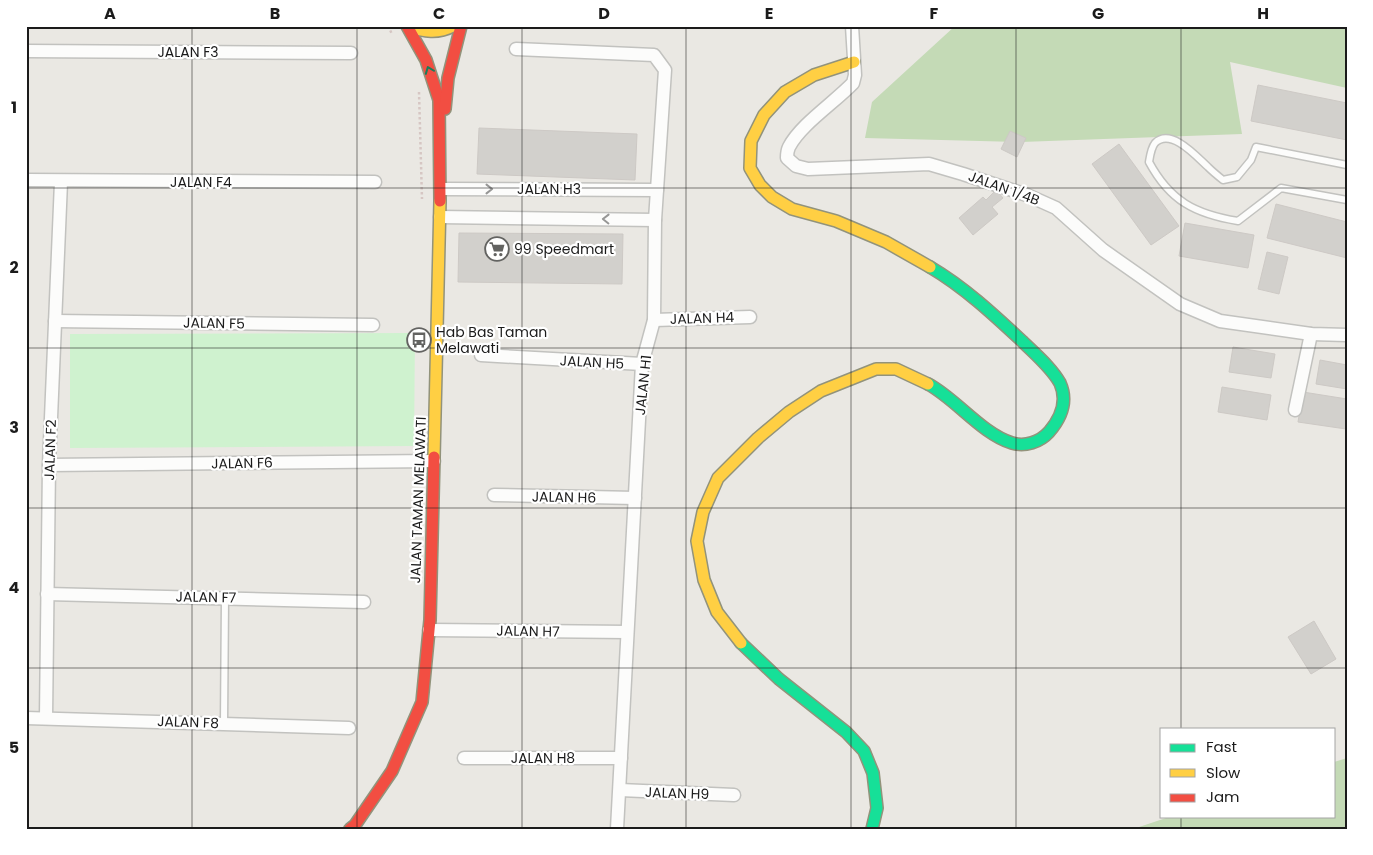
<svg xmlns="http://www.w3.org/2000/svg" width="1373" height="855" viewBox="0 0 1373 855" font-family="Poppins,sans-serif">
	<style>
		.forest { fill: #c4dab6 }
		.park { fill: #cff2cf }
		.building { fill: #d2d0cc; stroke: #cdc9c5 }
		.lines { fill: none; stroke-linecap: round; stroke-linejoin: round }
		.lane-casing { stroke: #c2c2bf; stroke-width: 9 }
		.street-casing { stroke: #c2c2bf; stroke-width: 15 }
		.fast-casing { stroke: #92937b; stroke-width: 14 }
		.slow-casing { stroke: #92937b; stroke-width: 14 }
		.jam-casing { stroke: #92937b; stroke-width: 14 }
		.path { stroke: #d6c6c3; stroke-width: 2.5; stroke-dasharray: 2.5 2.5; stroke-linecap: butt }
		.lane { stroke: #fcfcfb; stroke-width: 6 }
		.street { stroke: #fcfcfb; stroke-width: 12 }
		.fast { stroke: #16e098; stroke-width: 11 }
		.slow { stroke: #ffcf43; stroke-width: 11 }
		.jam { stroke: #f24e42; stroke-width: 11 }
		.oneway { stroke: #187e5a }
		.oneway2 { stroke: #979796 }
		.grid { fill: none; stroke: #1b1b1b; stroke-width: 1; stroke-opacity: 0.55 }
		.labels { text-anchor: middle; stroke-width: 4.5; stroke-linejoin: round; paint-order: stroke }
		.street-label { font-size: 14px; fill: #1b1b1b; stroke: #fff }
		.poi-label { font-size: 14px; fill: #1b1b1b; stroke: #fff; text-anchor: start }
		.neatline { fill: none; stroke: #1b1b1b; stroke-width: 2 }
		.grid-label { font-size: 16px; text-anchor: middle; font-weight: bold; fill: #1b1b1b }
	</style>
	<rect width="100%" height="100%" fill="#eae8e3"/>
	<g class="forest">
		<polygon points="955,26 1347,26 1347,88 1230,62 1242,134 1021,142 865,138 872,102"/>
		<polygon points="1347,758 1347,829 1139,829 1139,827 1172,816 1334,816 1334,762"/>
	</g>
	<polygon class="park" points="415,333 414,446 70,448 70,334"/>
	<g class="building">
		<polygon points="1258,85 1347,103 1347,140 1251,121"/>
		<polygon points="479,128 637,134 635,180 477,174"/>
		<polygon points="1010,131 1026,138 1017,157 1001,149"/>
		<polygon points="1119,144 1179,226 1151,245 1092,164"/>
		<polygon points="996,190 1003,198 992,207 998,214 973,235 959,218 983,197 986,200"/>
		<polygon points="1276,204 1347,222 1347,258 1267,238"/>
		<polygon points="1185,223 1254,235 1248,268 1179,256"/>
		<polygon points="459,233 623,234 622,284 458,282"/>
		<polygon points="1267,252 1288,257 1279,294 1258,289"/>
		<polygon points="1233,347 1275,354 1271,378 1229,372"/>
		<polygon points="1320,360 1347,365 1347,389 1316,384"/>
		<polygon points="1222,387 1271,395 1267,420 1218,412"/>
		<polygon points="1303,392 1347,399 1346,429 1298,422"/>
		<polygon points="1314,621 1336,659 1311,674 1288,637"/>
	</g>
	<g class="lines">
		<g class="lane-casing">
			<g id="lane">
				<path d="M1347,165l-91,-18 -5,13 -14,17 -14,3c-5,-4 -10,-8 -15,-13 -11,-10 -37,-40 -53,-24 -4,5 -5,13 -6,19 21,39 46,52 89,59l43,-33 66,12"/>
				<polyline points="224,723 225,598"/>
			</g>
		</g>
		<g class="street-casing">
			<g id="street">
				<path d="M852,26l3,49 -2,8c-18,19 -53,42 -64,64 -2,4 -2,7 -2,11l9,8 12,3 121,-5 34,10 64,21 29,13 47,42 77,54 40,17 91,13 36,1"/>
				<polyline points="516,49 654,55 665,70 655,220 654,320 642,364 617,829"/>
				<polyline points="26,51 351,53"/>
				<polyline points="26,180 375,182"/>
				<polyline points="441,189 657,190"/>
				<polyline points="440,217 655,220"/>
				<polyline points="654,320 750,317"/>
				<polyline points="55,321 373,325"/>
				<polyline points="481,355 642,364"/>
				<polyline points="1295,410 1311,334"/>
				<polyline points="49,465 434,461"/>
				<polyline points="494,495 635,498"/>
				<polyline points="47,594 364,602"/>
				<polyline points="429,630 627,632"/>
				<polyline points="26,718 349,728"/>
				<polyline points="46,718 49,465 61,182"/>
				<polyline points="464,758 621,758"/>
				<polyline points="620,790 734,795"/>
			</g>
		</g>
		<g class="fast-casing">
			<g id="fast">
				<path d="M928,384c27,14 54,50 84,59 13,4 28,-1 37,-11 12,-14 19,-31 11,-49 -9,-16 -25,-29 -38,-42 -29,-27 -58,-54 -92,-74"/>
				<polyline points="741,643 779,679 846,732 864,751 873,773 877,808 872,829"/>
			</g>
		</g>
		<g class="slow-casing">
			<g id="slow">
				<path d="M408,26c16,6 30,8 45,0"/>
				<polyline points="854,62 814,75 785,92 764,115 751,141 750,168 760,185 772,197 792,209 836,221 886,242 930,267"/>
				<polyline points="434,457 440,201"/>
				<polyline points="741,643 717,612 704,580 697,541 703,512 718,478 758,438 789,412 821,391 876,369 896,369 928,384"/>
			</g>
		</g>
		<g class="jam-casing">
			<g id="jam">
				<polyline points="407,26 426,60 439,100 440,201"/>
				<polyline points="445,109 448,78 461,26"/>
				<polyline points="350,829 355,825 392,771 422,702 430,620 434,457"/>
			</g>
		</g>
		<g class="path">
			<polyline points="388,26 392,34"/>
			<polyline points="419,92 422,199"/>
		</g>
		<use href="#lane" class="lane"/>
		<use href="#street" class="street"/>
		<use href="#fast" class="fast"/>
		<use href="#slow" class="slow"/>
		<use href="#jam" class="jam"/>
	</g>
	<defs><path id="oneway-chevron" d="M-2-3.5L2.5 0L-2 3.5" fill="none" stroke-width="1.6" stroke-linecap="round" stroke-linejoin="round" transform="scale(1.25)"/></defs>
	<use class="oneway" href="#oneway-chevron" transform="translate(429 70) rotate(-111)"/>
	<g class="oneway2">
		<use href="#oneway-chevron" transform="translate(489 189)"/>
		<use href="#oneway-chevron" transform="translate(606 219) rotate(-179)"/>
	</g>
	<path class="grid" d="M192,26v803M357,26v803M522,26v803M686,26v803M851,26v803M1016,26v803M1181,26v703M26,188h1321M26,348h1321M26,508h1321M26,668h1321M1181,816v13"/>
	<defs>
		<g id="supermarket-ring" transform="scale(1.25)"><circle r="9.5" fill="#fff" stroke="#636361" stroke-width="1.5"/><path d="M-6-5.5h2.5l.6 2H6L4.5 2H-2.5L-4.4-4H-6ZM-1.5 3.2a1.3 1.3 0 1 0 .1 0ZM3 3.2a1.3 1.3 0 1 0 .1 0Z" fill="#636361"/></g>
		<g id="bus-ring" transform="scale(1.25)"><circle r="9.5" fill="#fff" stroke="#636361" stroke-width="1.5"/><path d="M-5-6H5V4H4V6H2V4H-2V6H-4V4H-5ZM-3.5-4V0h7V-4ZM-3.5 1.2v1.5H-2V1.2ZM2 1.2v1.5H3.5V1.2Z" fill="#636361"/></g>
	</defs>
	<g fill-rule="evenodd">
		<use href="#supermarket-ring" x="497" y="249"/>
		<use href="#bus-ring" x="419" y="340"/>
	</g>
	<g class="labels">
		<g class="street-label">
			<text x="188" y="57">JALAN F3</text>
			<text x="201" y="187">JALAN F4</text>
			<text transform="translate(1004 188) rotate(20)" y="5">JALAN 1/4B</text>
			<text x="549" y="194">JALAN H3</text>
			<text transform="translate(702 318) rotate(-2)" y="5">JALAN H4</text>
			<text transform="translate(214 323) rotate(1)" y="5">JALAN F5</text>
			<text transform="translate(592 362) rotate(3)" y="5">JALAN H5</text>
			<text transform="translate(643 385) rotate(-84)" y="5">JALAN H1</text>
			<text transform="translate(50 450) rotate(-88)" y="5">JALAN F2</text>
			<text transform="translate(242 463) rotate(-1)" y="5">JALAN F6</text>
			<text transform="translate(564 497) rotate(1)" y="5">JALAN H6</text>
			<text transform="translate(418 500) rotate(-88)" y="5">JALAN TAMAN MELAWATI</text>
			<text transform="translate(206 597) rotate(1)" y="5">JALAN F7</text>
			<text transform="translate(528 631) rotate(1)" y="5">JALAN H7</text>
			<text transform="translate(188 722) rotate(2)" y="5">JALAN F8</text>
			<text x="543" y="763">JALAN H8</text>
			<text transform="translate(677 793) rotate(2)" y="5">JALAN H9</text>
		</g>
		<g class="poi-label">
			<text x="514" y="254">99 Speedmart</text>
			<text x="436" y="337">Hab Bas Taman<tspan x="436" dy="16">Melawati</tspan></text>
		</g>
	</g>
	<rect width="1373" height="855" fill="none" stroke="#ffffff" stroke-width="55"/>
	<rect x="1160" y="728" width="175" height="90" fill="#ffffff" stroke="#a4a4a4"/>
	<rect x="1170" y="744" width="25" height="8" fill="#16e098" stroke="#a4a4a4"/>
	<text x="1206" y="752" font-size="15" fill="#1b1b1b">Fast</text>
	<rect x="1170" y="769" width="25" height="8" fill="#ffcf43" stroke="#a4a4a4"/>
	<text x="1206" y="778" font-size="15" fill="#1b1b1b">Slow</text>
	<rect x="1170" y="794" width="25" height="8" fill="#f24e42" stroke="#a4a4a4"/>
	<text x="1206" y="802" font-size="15" fill="#1b1b1b">Jam</text>
	<rect x="28" y="28" width="1318" height="800" class="neatline"/>
	<g class="grid-label">
		<text x="110" y="19">A</text>
		<text x="275" y="19">B</text>
		<text x="439" y="19">C</text>
		<text x="604" y="19">D</text>
		<text x="769" y="19">E</text>
		<text x="934" y="19">F</text>
		<text x="1098" y="19">G</text>
		<text x="1263" y="19">H</text>
		<text x="14" y="113">1</text>
		<text x="14" y="273">2</text>
		<text x="14" y="433">3</text>
		<text x="14" y="593">4</text>
		<text x="14" y="753">5</text>
	</g>
</svg>
